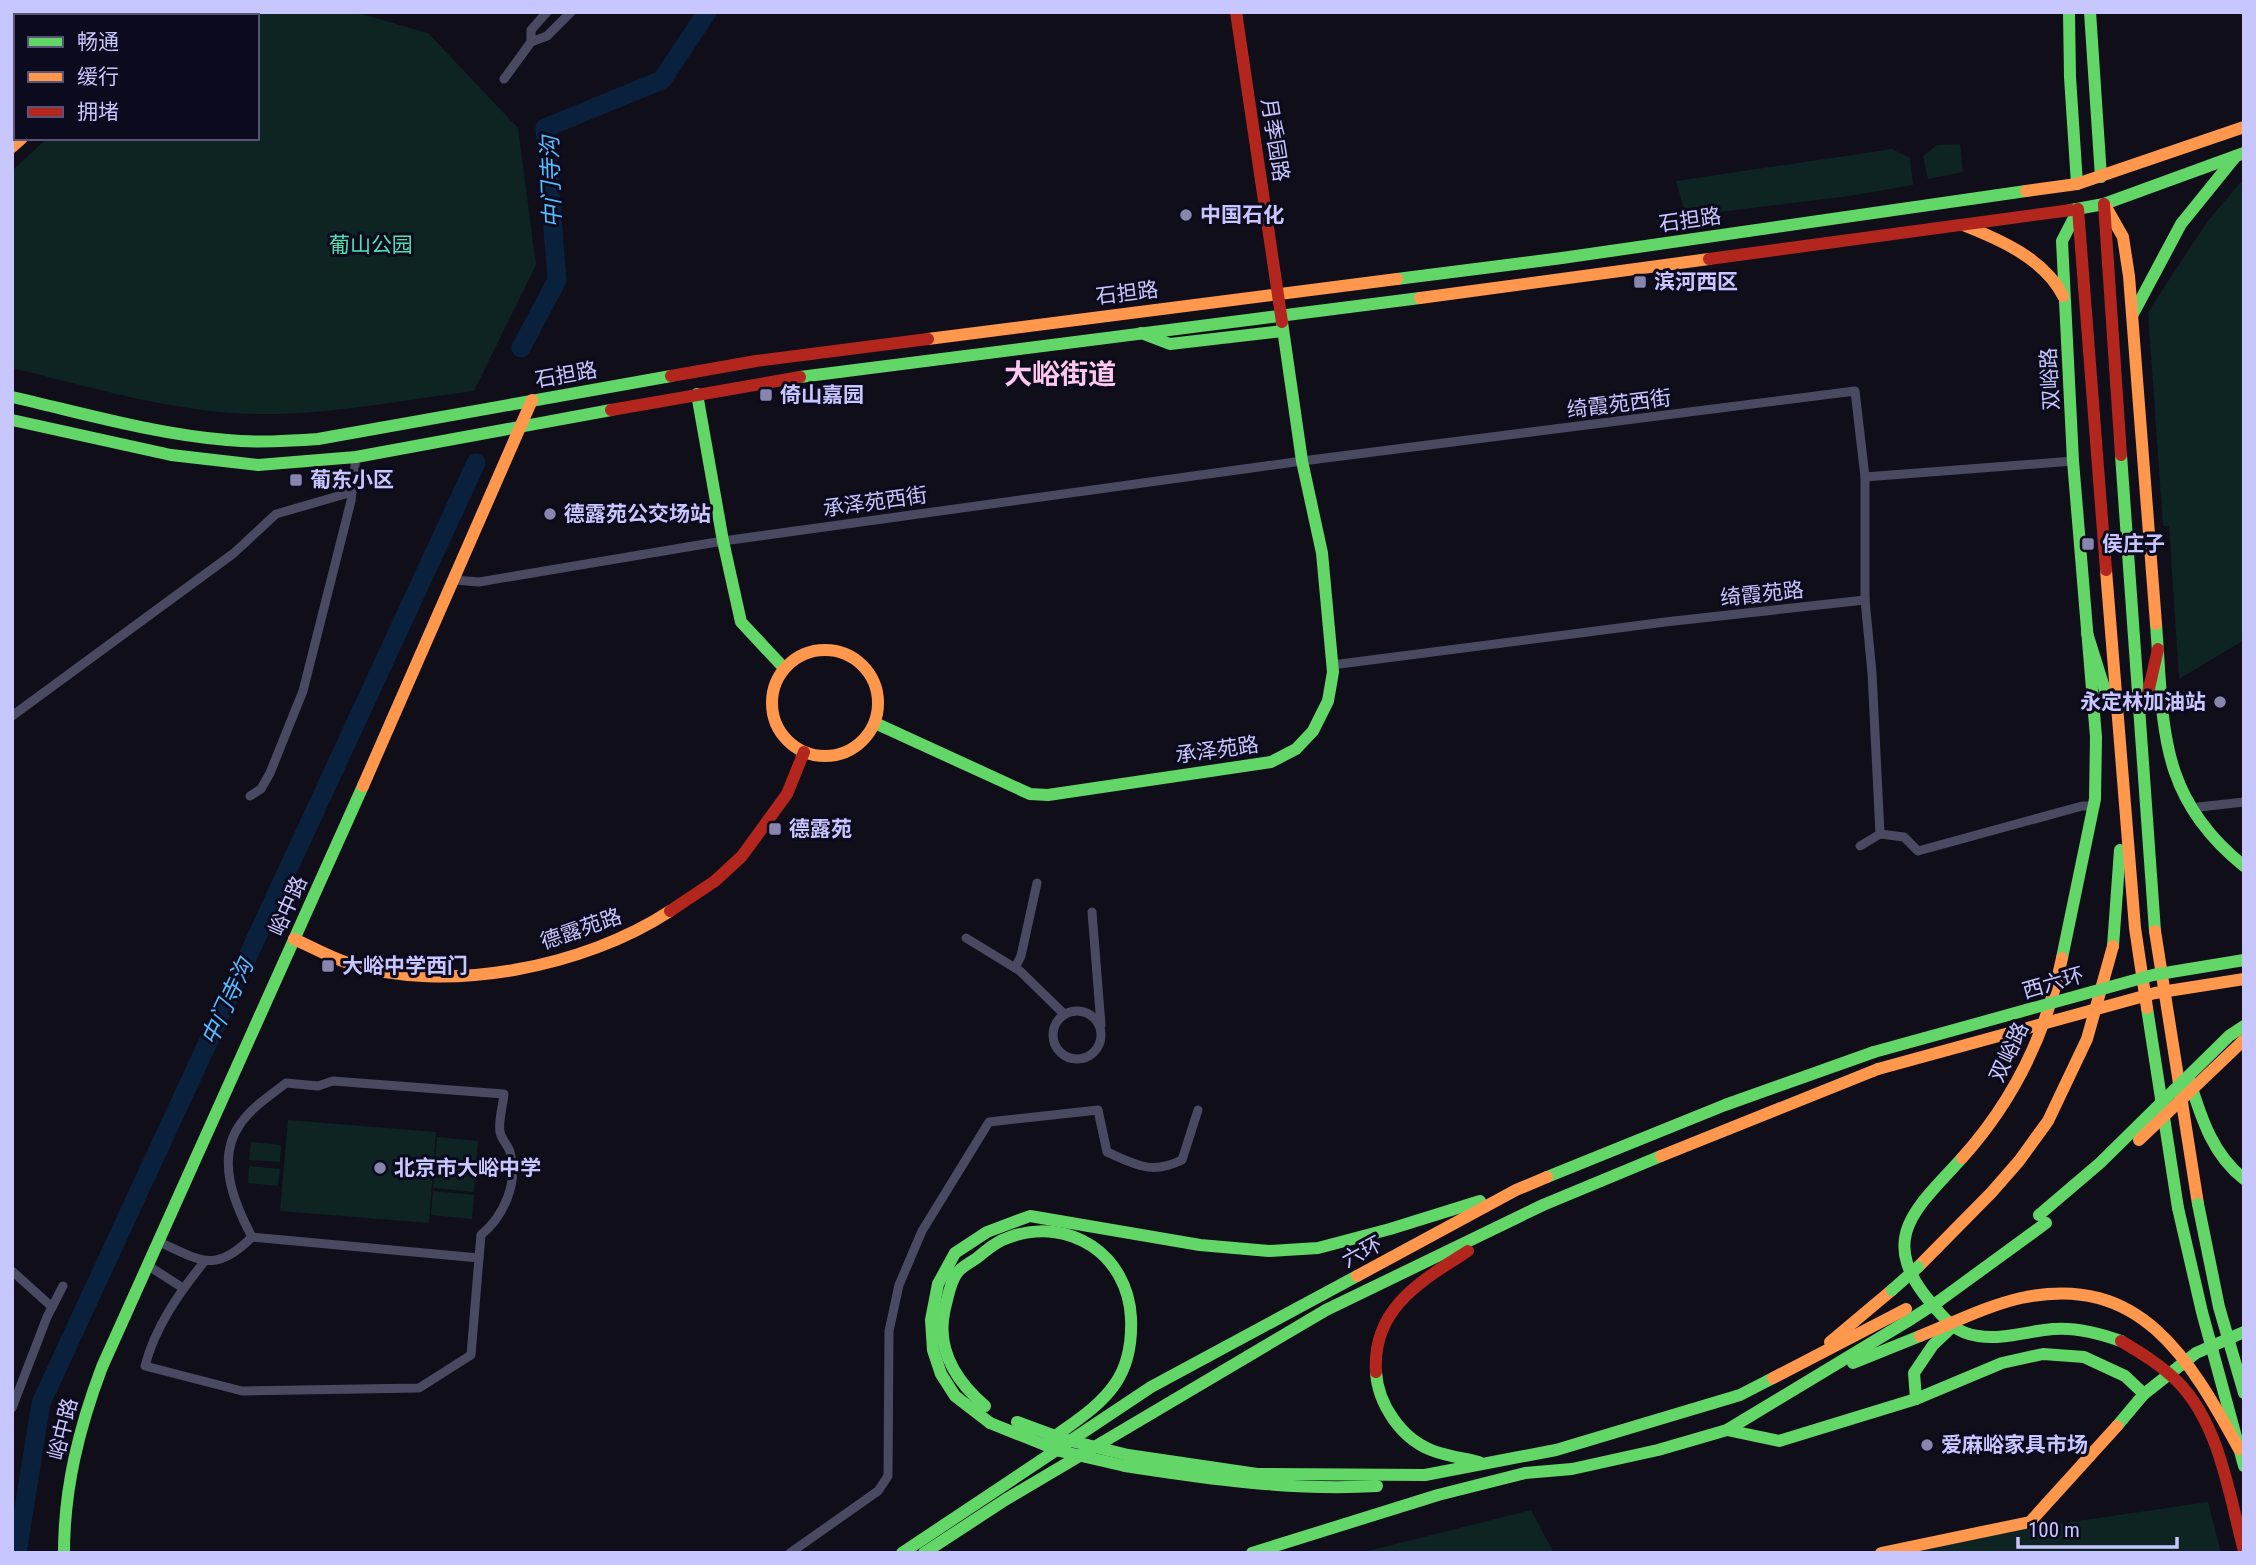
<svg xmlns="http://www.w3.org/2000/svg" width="2256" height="1565" viewBox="0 0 2256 1565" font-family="'Roboto Condensed','Noto Sans SC',sans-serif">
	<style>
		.green { fill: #0d2423 }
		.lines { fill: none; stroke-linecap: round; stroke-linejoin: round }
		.river { stroke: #0a213e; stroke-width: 19 }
		.street { stroke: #494a62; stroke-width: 9 }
		.fast { stroke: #63d668; stroke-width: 12 }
		.slow { stroke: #ff974d; stroke-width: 12 }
		.jam { stroke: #b3261e; stroke-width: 12 }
		.fast-bridge { stroke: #63d668; stroke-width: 12 }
		.slow-bridge { stroke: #ff974d; stroke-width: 12 }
		.jam-bridge { stroke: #b3261e; stroke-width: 12 }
		.poi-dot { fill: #8886ae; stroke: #0c0a1d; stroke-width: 2.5 }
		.labels { text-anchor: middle; stroke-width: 6; stroke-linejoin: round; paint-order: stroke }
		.street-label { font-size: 21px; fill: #c8c6ff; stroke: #0c0a1d }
		.poi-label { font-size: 21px; font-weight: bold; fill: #c8c6ff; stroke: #0c0a1d; text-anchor: start }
		.park-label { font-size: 21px; fill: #4de4b2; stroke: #0c0a1d }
		.water-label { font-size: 23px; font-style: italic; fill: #54bdff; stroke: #0c0a1d }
		.district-label { font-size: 28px; font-weight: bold; fill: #ffc8ef; stroke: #0c0a1d }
	</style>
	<rect width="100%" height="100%" fill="#100e19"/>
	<g class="green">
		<polygon points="12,12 113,12 110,16 16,16 16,110 12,113"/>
		<path d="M172,12h182l74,21 90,95 18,137 -62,126c-71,9 -145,24 -217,23 -81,-1 -166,-27 -245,-46v-197l35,-33h210v-122h-89z"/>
		<polygon points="1960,144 1963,172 1928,179 1923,156 1937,145"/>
		<polygon points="1892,149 1910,158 1913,185 1849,196 1686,216 1676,181"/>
		<polygon points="2244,182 2244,640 2179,679 2169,526 2163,526 2148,312 2207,222 2239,184"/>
		<polygon points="288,1120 436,1132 429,1223 280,1211"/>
		<polygon points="437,1137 478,1141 476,1165 435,1161"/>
		<polygon points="251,1142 281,1145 280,1162 249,1160"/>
		<polygon points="435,1164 476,1168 474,1192 433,1188"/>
		<polygon points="249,1166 280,1169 278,1186 248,1183"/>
		<polygon points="433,1191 474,1195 472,1219 431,1215"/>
		<polygon points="2208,1502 2221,1553 1858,1553"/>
		<polygon points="1531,1510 1554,1553 1360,1553"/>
	</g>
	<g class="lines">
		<g class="river">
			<polyline points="521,348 557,280 545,128 662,80 707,12"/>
			<polyline points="17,1553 41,1403 476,463"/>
		</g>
		<g class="street">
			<polyline points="531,42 531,30 547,12"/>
			<polyline points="504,79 531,42 547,36 571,12"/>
			<polyline points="454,580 479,582 723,541 1302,461 1855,391 1865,477"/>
			<polyline points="1865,600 1872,673 1880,834"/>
			<polyline points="1332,665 1665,622 1865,600 1865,477 2073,461"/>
			<polyline points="12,716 234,553 276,514 352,492"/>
			<polyline points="250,796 261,789 270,773 303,691 351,501 356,457"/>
			<polyline points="2190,808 2244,802"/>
			<polyline points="1860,846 1880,834 1904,837 1918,851 2082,806 2093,806"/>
			<polyline points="1092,912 1101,1025"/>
			<polyline points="966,938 1020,971 1064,1014"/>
			<polyline points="1015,968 1021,956 1037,883"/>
			<circle cx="1077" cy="1035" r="24"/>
			<path d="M252,1237c-18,-34 -37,-79 -11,-114 11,-16 30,-28 45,-40l32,3 15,-5 171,13c-1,11 -6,28 -4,38 1,7 8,13 10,20 9,30 -6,64 -29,83l-2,23"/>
			<path d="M157,1241c43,19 57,34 95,-4l227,21 -8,97 -52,33 -177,3 -97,-25c10,-39 34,-73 59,-104"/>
			<polyline points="147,1265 183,1288"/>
			<polyline points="12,1271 52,1307"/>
			<polyline points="12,1408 47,1317 63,1286"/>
			<path d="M790,1553l88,-62 10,-15 1,-145 10,-46 23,-54 67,-109 109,-12 9,42c30,13 44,23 75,8l16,-50"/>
		</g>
		<g class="fast">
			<polyline points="2069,12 2070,77 2077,184"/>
			<polyline points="2090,12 2101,177"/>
			<polyline points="135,16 138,12"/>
			<polyline points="2071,210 2104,204 2244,153"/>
			<polyline points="1397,279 1562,258 2026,191"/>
			<polyline points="2133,314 2181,224 2236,156"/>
			<polyline points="1141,333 1170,344 1283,331"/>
			<polyline points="800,377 1420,298"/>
			<polyline points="697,394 723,541 741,622 784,668"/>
			<path d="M12,397c71,16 142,37 215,43 30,3 61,1 91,-1l353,-63"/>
			<polyline points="12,420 171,455 258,465 356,457 611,410"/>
			<polyline points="2121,455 2155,931"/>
			<path d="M2156,624c8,102 1,172 88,242"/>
			<polyline points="2087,633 2108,700"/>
			<polyline points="875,723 1030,794 1048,795 1271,762 1296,749 1313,731 1328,701 1333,672 1322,553 1302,461 1282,322"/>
			<polyline points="2113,946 2120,850"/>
			<polyline points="2062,958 2095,799 2096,737 2073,461 2062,241 2078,210"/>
			<polyline points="2147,1008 2178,1208"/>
			<path d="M2189,1079c12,38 23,75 55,100"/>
			<path d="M1962,1158c-46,51 -86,80 -31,145 14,16 24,30 47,33 25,4 50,-5 75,-7 23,-2 46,4 68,12"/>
			<polyline points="1547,1177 1725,1105 1874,1052"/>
			<polyline points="1939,1301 2046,1223"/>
			<polyline points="1853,1363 1920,1336"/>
			<path d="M1376,1372c2,32 25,66 55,78 15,6 32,8 48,12"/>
			<polyline points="1916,1399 1914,1373 1933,1345 1952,1327"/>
			<path d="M985,1406c-29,-25 -50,-58 -40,-98 3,-11 5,-26 12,-35 5,-7 15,-11 21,-16 10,-8 19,-16 32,-20 60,-21 118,18 121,81 1,24 -2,46 -16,66 -17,25 -46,41 -69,59"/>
			<polyline points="990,1423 955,1396 941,1374 933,1350 931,1320 938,1284 955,1253 987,1232 1030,1216 1200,1245 1269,1251 1318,1248 1390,1229 1480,1201"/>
			<polyline points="2117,1426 2144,1394 2196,1353 2244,1332"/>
			<polyline points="1727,1430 1779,1441 1916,1399 2002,1363 2043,1354 2084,1357 2125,1376 2144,1394"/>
			<polyline points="1128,1455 1257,1474 1425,1475 1556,1450 1740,1395 1773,1378"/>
			<path d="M1125,1466c84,13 167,25 252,20"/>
			<path d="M64,1553c0,-65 15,-125 38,-186l261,-581"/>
			<polyline points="902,1553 1151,1387 1357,1276"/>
			<polyline points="924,1553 1005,1500 1326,1310 1543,1205 1661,1156"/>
			<polyline points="1252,1553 1438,1495 1525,1473 1572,1469 1658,1450 1727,1430 1911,1319"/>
		</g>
		<g class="slow">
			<polyline points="151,16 155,12"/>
			<polyline points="12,147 22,138"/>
			<polyline points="2026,191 2077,184 2244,127"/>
			<polyline points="2106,207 2123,237 2129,276 2156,624"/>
			<path d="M1963,225c36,14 82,34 100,71"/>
			<polyline points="1420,298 1709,259"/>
			<polyline points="928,339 1397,279"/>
			<polyline points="2106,570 2135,928 2147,1008"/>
			<circle cx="825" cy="703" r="53"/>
			<polyline points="363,786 532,400"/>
			<polyline points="2155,931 2198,1204"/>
			<path d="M294,939c18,8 35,18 54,24 98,32 237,4 322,-52"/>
			<polyline points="1661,1156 1878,1069"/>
			<path d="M1962,1158c52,-58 84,-123 100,-200"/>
			<polyline points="1918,1267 1991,1193 2019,1161 2048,1121 2087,1039 2113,946"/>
			<polyline points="1357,1276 1516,1190 1547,1177"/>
			<polyline points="1830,1342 1892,1290"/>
			<polyline points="1773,1378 1906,1309"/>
			<polyline points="1881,1553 2030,1522 2117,1426"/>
		</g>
		<g class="jam">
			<polyline points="1236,12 1282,322"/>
			<polyline points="12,130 16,127"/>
			<polyline points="2104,204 2121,455"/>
			<polyline points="2078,209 2106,570"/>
			<polyline points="1709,259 2071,210"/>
			<polyline points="671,376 756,361 928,339"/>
			<polyline points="611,410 800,377"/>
			<polyline points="2145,706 2158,649"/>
			<polyline points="670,911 715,881 742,856 787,794 804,752"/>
			<path d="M1376,1372c-4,-64 45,-91 92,-121"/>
		</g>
		<g class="fast-bridge">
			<polyline points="1874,1052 2153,975 2244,960"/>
			<polyline points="2198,1204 2219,1307 2244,1393"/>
			<polyline points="2178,1208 2202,1312 2244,1466"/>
			<polyline points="2039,1215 2100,1163 2229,1036 2244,1026"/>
			<polyline points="1892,1290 1918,1267"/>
			<polyline points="1911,1319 1939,1301"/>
			<polyline points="1017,1422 1063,1439 1128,1455"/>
			<polyline points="990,1423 1060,1451 1125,1466"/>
		</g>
		<g class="slow-bridge">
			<polyline points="1878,1069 2155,993 2244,979"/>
			<polyline points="2139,1140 2244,1040"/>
			<path d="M1920,1336c33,-13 66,-30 101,-38 120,-26 169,62 218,151"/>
		</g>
		<path class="jam-bridge" d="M2121,1341c20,12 40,24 57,41 42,43 51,113 66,169"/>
	</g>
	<g class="poi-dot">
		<circle cx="1186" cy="215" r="7"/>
		<rect x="1633" y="275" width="14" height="14" rx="3.5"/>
		<rect x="759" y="388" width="14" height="14" rx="3.5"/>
		<rect x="289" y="473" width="14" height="14" rx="3.5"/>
		<circle cx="550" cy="514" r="7"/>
		<rect x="2081" y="537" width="14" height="14" rx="3.5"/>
		<circle cx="2220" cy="702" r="7"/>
		<rect x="768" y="822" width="14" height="14" rx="3.5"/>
		<rect x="321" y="959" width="14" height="14" rx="3.5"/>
		<circle cx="380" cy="1168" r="7"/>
		<circle cx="1927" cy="1445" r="7"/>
	</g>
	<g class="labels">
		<g class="street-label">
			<text transform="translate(1275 140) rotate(81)" y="7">月季园路</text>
			<text transform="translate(1690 220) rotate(-8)" y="7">石担路</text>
			<text transform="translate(1127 293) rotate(-7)" y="7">石担路</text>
			<text transform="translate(566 375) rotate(-10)" y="7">石担路</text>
			<text transform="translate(2050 379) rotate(-93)" y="7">双峪路</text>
			<text transform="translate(1619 404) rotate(-7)" y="7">绮霞苑西街</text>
			<text transform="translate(875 502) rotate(-8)" y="7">承泽苑西街</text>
			<text transform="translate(1762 594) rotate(-6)" y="7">绮霞苑路</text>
			<text transform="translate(1217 750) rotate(-8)" y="7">承泽苑路</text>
			<text transform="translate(288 906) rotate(-66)" y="7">峪中路</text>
			<text transform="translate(581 929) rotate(-19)" y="7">德露苑路</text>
			<text transform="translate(2053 983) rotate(-16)" y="7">西六环</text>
			<text transform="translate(2009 1052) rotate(-65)" y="7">双峪路</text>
			<text transform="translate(1362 1252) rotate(-28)" y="7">六环</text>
			<text transform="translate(63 1429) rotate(-76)" y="7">峪中路</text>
		</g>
		<g class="poi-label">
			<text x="1200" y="222">中国石化</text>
			<text x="1654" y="289">滨河西区</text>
			<text x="780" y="402">倚山嘉园</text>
			<text x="310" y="487">葡东小区</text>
			<text x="564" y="521">德露苑公交场站</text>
			<text x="2102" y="551">侯庄子</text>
			<text x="2206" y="709" text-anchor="end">永定林加油站</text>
			<text x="789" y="836">德露苑</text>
			<text x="342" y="973">大峪中学西门</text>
			<text x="394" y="1175">北京市大峪中学</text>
			<text x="1941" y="1452">爱麻峪家具市场</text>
		</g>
		<g class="park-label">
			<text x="371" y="252">葡山公园</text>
		</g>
		<g class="water-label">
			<text transform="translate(551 182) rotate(-92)" y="8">中门寺沟</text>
			<text transform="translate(227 1002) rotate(-65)" y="8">中门寺沟</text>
		</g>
		<g class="district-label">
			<text x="1060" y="384">大峪街道</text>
		</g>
	</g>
	<rect width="2256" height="1565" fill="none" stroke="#c8c6ff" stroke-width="28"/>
	<rect x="14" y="14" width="245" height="126" fill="#0c0a1d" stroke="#575577" stroke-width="2"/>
	<rect x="28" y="37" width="35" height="10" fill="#63d668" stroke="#575577" stroke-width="2"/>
	<text x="77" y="49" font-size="21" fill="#c8c6ff">畅通</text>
	<rect x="28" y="72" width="35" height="10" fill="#ff974d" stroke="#575577" stroke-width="2"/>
	<text x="77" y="84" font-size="21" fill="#c8c6ff">缓行</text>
	<rect x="28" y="107" width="35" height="10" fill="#b3261e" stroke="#575577" stroke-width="2"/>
	<text x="77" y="119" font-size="21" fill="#c8c6ff">拥堵</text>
	<path d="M2018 1537v10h159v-10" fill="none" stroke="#c8c6ff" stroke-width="3.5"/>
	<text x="2028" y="1537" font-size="21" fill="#c8c6ff" stroke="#0c0a1d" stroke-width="5" paint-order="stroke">100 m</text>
</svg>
